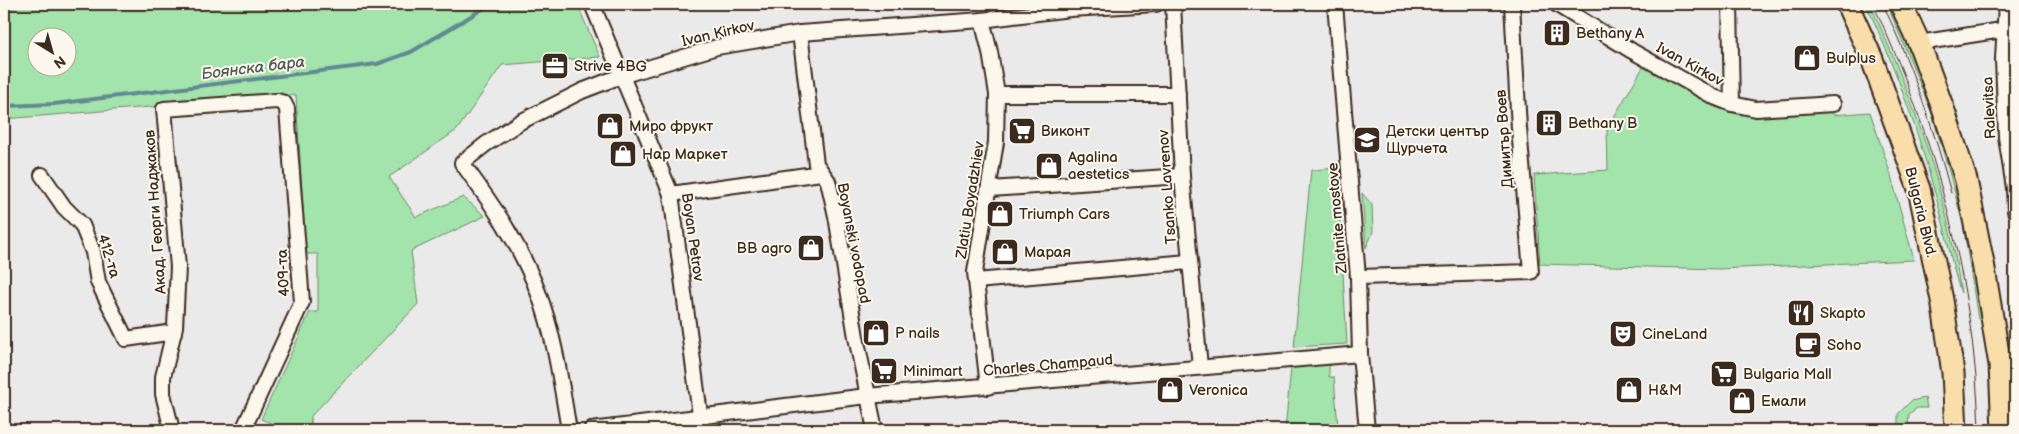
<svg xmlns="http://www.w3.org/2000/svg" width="2019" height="434" viewBox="0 0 2019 434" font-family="'Balsamiq Sans',sans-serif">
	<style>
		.green { fill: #a3e4ac; stroke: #6f8765; fill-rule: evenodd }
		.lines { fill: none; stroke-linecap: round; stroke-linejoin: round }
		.stream { stroke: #638991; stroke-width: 4 }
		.street-casing { stroke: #3b2a1e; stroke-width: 18 }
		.primary-casing { stroke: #3b2a1e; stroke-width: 25 }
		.street { stroke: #fbf7ec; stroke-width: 14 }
		.primary { stroke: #f9deab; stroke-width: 21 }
		.tram { stroke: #3b2a1e; stroke-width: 1 }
		.labels { text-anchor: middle; stroke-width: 4; stroke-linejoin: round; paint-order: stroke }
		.street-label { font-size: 15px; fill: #3b2a1e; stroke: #fbf7ec }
		.poi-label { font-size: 15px; fill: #3b2a1e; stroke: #fbf7ec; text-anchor: start }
		.water-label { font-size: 16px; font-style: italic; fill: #4f5a58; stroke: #fbf7ec }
	</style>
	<rect width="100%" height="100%" fill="#ebeaeb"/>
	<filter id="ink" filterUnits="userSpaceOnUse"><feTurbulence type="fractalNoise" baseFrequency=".02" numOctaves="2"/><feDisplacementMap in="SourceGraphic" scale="10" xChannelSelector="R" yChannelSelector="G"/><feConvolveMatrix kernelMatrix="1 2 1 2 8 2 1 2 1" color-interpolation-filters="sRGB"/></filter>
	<g filter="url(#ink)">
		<g class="green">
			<path d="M4,4h573l23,53 -98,8 -45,65 -68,47 27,40 47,-20 22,19 -74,35 7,53 -107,112 -1,14h-23l-26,-11 49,-107h8v-58h-12l-10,-159 -292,24zM38,38h30v30h-30z"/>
			<path d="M1866,4h4c41,88 78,192 91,289 -9,-25 -13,-52 -20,-78 -19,-72 -43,-143 -75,-211z"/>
			<polygon points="1887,4 1892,4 1912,47 1953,166 1985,317 1978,319 1963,224 1948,168 1931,111"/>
			<polygon points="1646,62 1721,106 1746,114 1829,108 1833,115 1870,112 1890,172 1914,260 1719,269 1540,264 1534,175 1608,170 1607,129"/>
			<polygon points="1337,168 1347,344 1294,347 1311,170"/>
			<polygon points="1362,193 1372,205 1373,232 1366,248"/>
			<polygon points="1329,364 1329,377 1334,377 1338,427 1331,428 1331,430 1285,430 1291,368"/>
			<polygon points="1925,398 1927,408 1917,408 1909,414 1908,430 1898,430 1898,414 1911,401"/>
		</g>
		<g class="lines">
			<polyline class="stream" points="4,106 54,104 377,64 411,52 491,4"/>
			<g class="street-casing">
				<g id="street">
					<polyline points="592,4 671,194 702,430"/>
					<polyline points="1173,4 1182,176 1200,367"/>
					<polyline points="1335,4 1358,277 1360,354 1367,430"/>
					<polyline points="1556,4 1632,51 1714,97 1732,104 1756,109 1833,104"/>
					<polyline points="1730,4 1732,104"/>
					<polyline points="2006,4 2003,59 2006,137 2014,188 2015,211"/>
					<polyline points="982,20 990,52 997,94 996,142 975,272 988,387"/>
					<polyline points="800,33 816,164 828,181 836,216 856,337 875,430"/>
					<polyline points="1919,43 2015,28"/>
					<polyline points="997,94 1178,94"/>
					<polyline points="42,175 64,207 82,225 93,252 98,282 126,339 174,332"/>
					<polyline points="990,189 1182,176"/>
					<polyline points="671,194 821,173"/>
					<polyline points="1358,277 1531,272 1519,128 1512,4"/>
					<polyline points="976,281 1188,262"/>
					<polyline points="172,430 163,394 163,377 175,327 178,267 164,109 277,101 284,103 287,109 302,302 243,430"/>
					<path d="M569,430c-8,-46 -14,-94 -31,-138 -18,-48 -46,-88 -76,-129l24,-19 34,-22 62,-31 39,-15 96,-29 83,-14 182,-13 88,-11 86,-5"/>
					<polyline points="591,430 867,396 1360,354"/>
				</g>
			</g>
			<g class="primary-casing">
				<g id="primary">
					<polyline points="1847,4 1872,59 1919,189 1942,300 1953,373 1956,430"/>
					<polyline points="1901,4 1919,43 1945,114 1966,180 1983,263 2000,365 2003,430"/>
				</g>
			</g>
			<use href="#street" class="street"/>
			<use href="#primary" class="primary"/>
			<g class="tram">
				<path d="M1873,4c62,131 102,281 106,426"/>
				<path d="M1883,4c28,61 51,124 68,189"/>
			</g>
		</g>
	</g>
	<defs>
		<g id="building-square" transform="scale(1.4375)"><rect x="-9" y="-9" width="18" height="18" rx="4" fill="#3b2a1e" stroke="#fbf7ec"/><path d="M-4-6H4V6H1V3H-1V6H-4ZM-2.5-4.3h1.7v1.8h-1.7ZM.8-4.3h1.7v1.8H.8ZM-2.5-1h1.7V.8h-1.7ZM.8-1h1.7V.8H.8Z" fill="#fff"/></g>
		<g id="shop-square" transform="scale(1.4375)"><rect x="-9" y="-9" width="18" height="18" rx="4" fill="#3b2a1e" stroke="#fbf7ec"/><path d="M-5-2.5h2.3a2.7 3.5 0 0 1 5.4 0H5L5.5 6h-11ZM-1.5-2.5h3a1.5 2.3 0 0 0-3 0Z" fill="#fff"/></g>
		<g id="office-square" transform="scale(1.4375)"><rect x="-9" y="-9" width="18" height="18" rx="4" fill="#3b2a1e" stroke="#fbf7ec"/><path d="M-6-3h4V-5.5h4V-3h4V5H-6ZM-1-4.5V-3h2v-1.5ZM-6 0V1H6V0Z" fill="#fff"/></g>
		<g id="supermarket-square" transform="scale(1.4375)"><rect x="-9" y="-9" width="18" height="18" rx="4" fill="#3b2a1e" stroke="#fbf7ec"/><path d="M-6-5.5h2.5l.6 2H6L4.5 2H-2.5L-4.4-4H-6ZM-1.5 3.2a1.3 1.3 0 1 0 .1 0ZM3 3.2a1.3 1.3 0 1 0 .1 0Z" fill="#fff"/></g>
		<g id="school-square" transform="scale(1.4375)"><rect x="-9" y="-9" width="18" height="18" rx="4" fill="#3b2a1e" stroke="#fbf7ec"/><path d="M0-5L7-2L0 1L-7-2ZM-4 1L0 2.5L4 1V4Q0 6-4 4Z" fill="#fff"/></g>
		<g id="restaurant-square" transform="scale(1.4375)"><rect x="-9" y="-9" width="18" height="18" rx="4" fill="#3b2a1e" stroke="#fbf7ec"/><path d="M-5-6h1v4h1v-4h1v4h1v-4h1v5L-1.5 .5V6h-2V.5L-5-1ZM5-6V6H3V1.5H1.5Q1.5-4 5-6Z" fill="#fff"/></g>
		<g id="theatre-square" transform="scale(1.4375)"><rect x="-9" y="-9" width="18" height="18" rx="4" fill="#3b2a1e" stroke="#fbf7ec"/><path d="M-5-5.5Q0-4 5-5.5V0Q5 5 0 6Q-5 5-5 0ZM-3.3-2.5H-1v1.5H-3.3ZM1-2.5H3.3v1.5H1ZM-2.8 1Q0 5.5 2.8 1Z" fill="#fff"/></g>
		<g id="cafe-square" transform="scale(1.4375)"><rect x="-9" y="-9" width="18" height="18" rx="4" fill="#3b2a1e" stroke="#fbf7ec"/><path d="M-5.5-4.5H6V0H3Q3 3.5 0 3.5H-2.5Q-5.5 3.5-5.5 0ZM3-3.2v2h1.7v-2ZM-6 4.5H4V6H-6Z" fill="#fff"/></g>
	</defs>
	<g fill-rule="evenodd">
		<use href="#building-square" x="1557" y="33"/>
		<use href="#shop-square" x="1807" y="58"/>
		<use href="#office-square" x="555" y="66"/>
		<use href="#building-square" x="1549" y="123"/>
		<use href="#shop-square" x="610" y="126"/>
		<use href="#supermarket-square" x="1022" y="131"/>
		<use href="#school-square" x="1367" y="140"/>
		<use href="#shop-square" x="623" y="154"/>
		<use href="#shop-square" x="1049" y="166"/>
		<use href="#shop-square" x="1000" y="214"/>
		<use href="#shop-square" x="811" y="248"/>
		<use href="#shop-square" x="1005" y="252"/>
		<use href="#restaurant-square" x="1801" y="313"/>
		<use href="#shop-square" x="876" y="333"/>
		<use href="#theatre-square" x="1623" y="334"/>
		<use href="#cafe-square" x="1808" y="345"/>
		<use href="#supermarket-square" x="884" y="371"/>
		<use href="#supermarket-square" x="1724" y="374"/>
		<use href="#shop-square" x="1170" y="390"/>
		<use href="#shop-square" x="1629" y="390"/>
		<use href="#shop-square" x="1742" y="401"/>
	</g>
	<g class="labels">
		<g class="street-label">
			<text transform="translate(718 33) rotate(-13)" y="5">Ivan Kirkov</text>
			<text transform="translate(1690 64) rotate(29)" y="5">Ivan Kirkov</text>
			<text transform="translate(1989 108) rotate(-93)" y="5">Ralevitsa</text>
			<text transform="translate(1504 139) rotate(-94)" y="5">Димитър Воев</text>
			<text transform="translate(1167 187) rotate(-94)" y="5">Tsanko Lavrenov</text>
			<text transform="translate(970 200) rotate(-81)" y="5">Zlatiu Boyadzhiev</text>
			<text transform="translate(155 212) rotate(-94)" y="5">Акад. Георги Наджаков</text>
			<text transform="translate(1921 212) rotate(76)" y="5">Bulgaria Blvd.</text>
			<text transform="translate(1337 218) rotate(-95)" y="5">Zlatnite mostove</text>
			<text transform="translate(693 237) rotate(82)" y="5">Boyan Petrov</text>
			<text transform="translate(854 243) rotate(79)" y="5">Boyanski vodopad</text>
			<text transform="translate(109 256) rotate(73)" y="5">412-та</text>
			<text transform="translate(283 273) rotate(-93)" y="5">409-та</text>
			<text transform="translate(1048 365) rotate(-5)" y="5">Charles Champaud</text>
		</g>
		<g class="poi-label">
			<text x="1576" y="38">Bethany A</text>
			<text x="1826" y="63">Bulplus</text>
			<text x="574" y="71">Strive 4BG</text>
			<text x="1568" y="128">Bethany B</text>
			<text x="629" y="131">Миро фрукт</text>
			<text x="1041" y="136">Виконт</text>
			<text x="1386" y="136">Детски център<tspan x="1386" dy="17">Щурчета</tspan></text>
			<text x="642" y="159">Нар Маркет</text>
			<text x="1068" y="162">Agalina<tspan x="1068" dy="17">aestetics</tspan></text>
			<text x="1019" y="219">Triumph Cars</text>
			<text x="792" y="253" text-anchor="end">BB agro</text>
			<text x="1024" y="257">Марая</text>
			<text x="1820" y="318">Skapto</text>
			<text x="895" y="338">P nails</text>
			<text x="1642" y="339">CineLand</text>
			<text x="1827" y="350">Soho</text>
			<text x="903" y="376">Minimart</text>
			<text x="1743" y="379">Bulgaria Mall</text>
			<text x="1189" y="395">Veronica</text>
			<text x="1648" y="395">H&amp;M</text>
			<text x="1761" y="406">Емали</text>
		</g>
		<g class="water-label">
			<text transform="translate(253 67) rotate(-7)" y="6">Боянска бара</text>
		</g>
	</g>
	<rect width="2019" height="434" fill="none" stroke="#fbf7ec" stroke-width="20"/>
	<rect x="10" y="10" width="1999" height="414" fill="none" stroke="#3b2a1e" stroke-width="2" filter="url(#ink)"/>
	<g transform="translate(52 52) rotate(143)"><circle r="24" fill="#fbf7ec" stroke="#aea59a"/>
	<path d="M0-4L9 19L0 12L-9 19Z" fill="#3b2a1e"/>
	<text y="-8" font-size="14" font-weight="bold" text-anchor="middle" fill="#3b2a1e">N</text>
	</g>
</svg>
